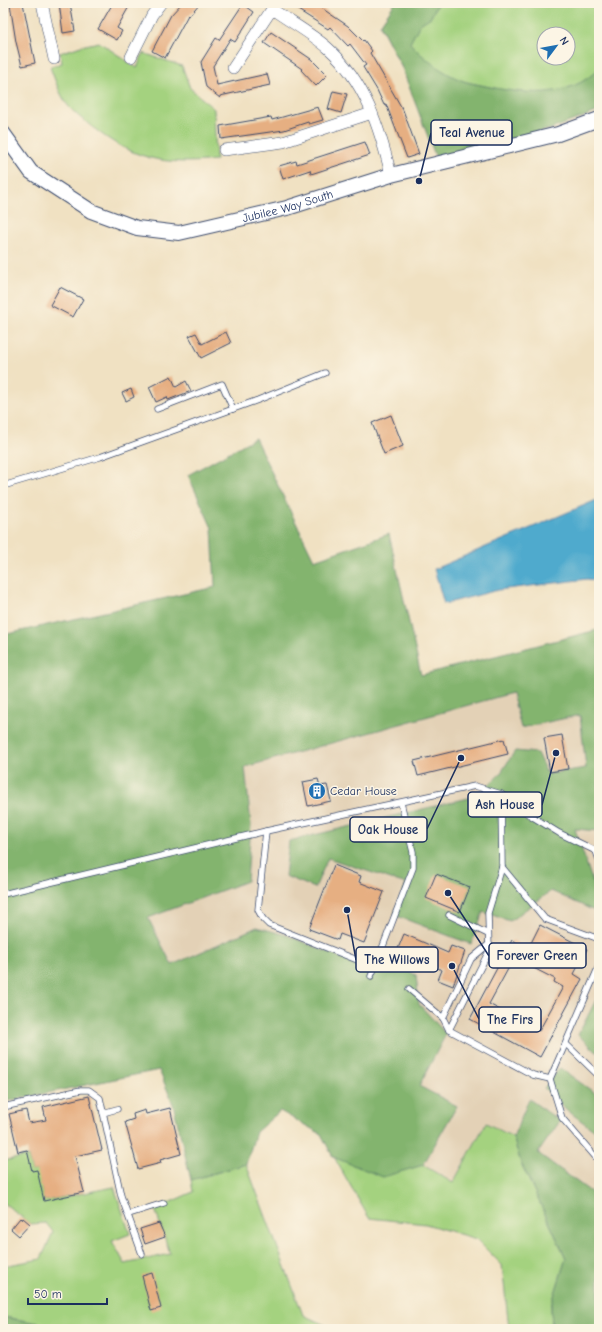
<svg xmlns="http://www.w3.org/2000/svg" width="602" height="1332" viewBox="0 0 602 1332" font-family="'Comic Neue',sans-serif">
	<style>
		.built { fill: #e3d1b6 }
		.green { fill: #a4d27f; stroke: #60806e; fill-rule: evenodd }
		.forest { fill: #83b46e; stroke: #4f7266 }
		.water { fill: #4faacd; stroke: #356c96 }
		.building { fill: #e6af82; fill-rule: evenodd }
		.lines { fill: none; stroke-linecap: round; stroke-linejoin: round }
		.service-casing { stroke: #3b4a6d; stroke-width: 7 }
		.minor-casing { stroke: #3b4a6d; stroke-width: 12 }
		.tertiary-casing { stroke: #3b4a6d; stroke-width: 16 }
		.service { stroke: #fff; stroke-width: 5.5 }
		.minor { stroke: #fff; stroke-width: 11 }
		.tertiary { stroke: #fff; stroke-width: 14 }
		.labels { text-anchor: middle; stroke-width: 3; stroke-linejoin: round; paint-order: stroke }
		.street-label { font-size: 12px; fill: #1b2f5e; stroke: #fcf5e5 }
		.poi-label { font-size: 12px; fill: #1b2f5e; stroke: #fcf5e5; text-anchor: start }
		.leader { fill: none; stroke: #1b2f5e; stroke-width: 1.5 }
		.callout-dot { fill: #1b2f5e; stroke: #fcf5e5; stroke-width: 1.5 }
		.callout { fill: #fcf5e5; stroke: #1b2f5e; stroke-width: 1.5 }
		.callout-label { font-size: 13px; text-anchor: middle; font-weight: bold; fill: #1b2f5e }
	</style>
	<rect width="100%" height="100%" fill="#fcf5e5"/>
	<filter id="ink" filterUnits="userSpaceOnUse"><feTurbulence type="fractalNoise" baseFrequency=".025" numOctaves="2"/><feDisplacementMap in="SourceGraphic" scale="8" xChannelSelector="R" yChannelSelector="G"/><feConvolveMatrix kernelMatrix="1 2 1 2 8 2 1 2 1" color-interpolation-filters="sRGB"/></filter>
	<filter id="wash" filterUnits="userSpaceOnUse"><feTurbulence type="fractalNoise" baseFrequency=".012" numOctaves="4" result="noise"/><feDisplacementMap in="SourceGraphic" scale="16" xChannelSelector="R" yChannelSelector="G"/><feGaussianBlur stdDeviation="0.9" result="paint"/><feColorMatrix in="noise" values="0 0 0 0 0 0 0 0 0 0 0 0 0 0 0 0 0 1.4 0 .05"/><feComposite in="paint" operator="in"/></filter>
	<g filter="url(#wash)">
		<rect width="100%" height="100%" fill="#f0e1c2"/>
		<polygon class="built" points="389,534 421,675 597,630 599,632 599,1329 509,1329 502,1265 489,1251 476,1239 426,1224 369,1218 321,1134 280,1111 159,1070 3,1102 3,635 215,587 314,561"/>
		<g class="green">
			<path d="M395,3h204v108l-197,-43 -22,-43zM544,34h24v24h-24z"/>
			<path d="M99,42l38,26 6,-15 39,13 8,22 24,21 2,51c-52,6 -84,-1 -125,-34 -7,-6 -15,-11 -21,-18 -9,-10 -15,-28 -20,-41l12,-4 -2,-10 21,-7z"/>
			<polygon points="486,1123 513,1137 521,1163 566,1258 551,1306 552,1329 509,1329 502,1265 476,1239 426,1224 369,1218 334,1157 383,1176 423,1165 453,1183"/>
			<polygon points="28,1156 32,1171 55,1166 40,1180 44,1201 114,1187 130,1234 112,1241 125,1264 170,1254 155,1209 193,1192 191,1180 246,1164 303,1315 334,1329 72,1329 3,1317 3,1266 41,1259 53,1232 46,1223 30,1224 3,1202 3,1161"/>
		</g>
		<g class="forest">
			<path d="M395,3h43l-7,14 -11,7 -10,19c12,14 33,30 51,37 7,3 16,4 24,6 38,8 85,14 114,-18v43l-48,18 -115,29 -34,-90 -22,-43z"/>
			<polygon points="255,438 314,560 389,534 421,675 597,630 599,632 599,831 575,829 599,901 599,913 551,891 510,921 483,912 471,944 394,915 406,884 328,858 315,888 285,876 289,841 477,796 500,774 515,751 537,753 547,774 586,768 580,715 521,728 512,693 245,767 251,825 247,881 148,918 172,965 257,927 286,935 366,968 387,960 416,975 419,1004 446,1034 419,1086 457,1106 423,1165 383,1177 333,1157 321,1134 280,1111 256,1132 246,1164 191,1180 173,1104 159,1070 3,1102 3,635 215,587 212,528 188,475"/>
			<polygon points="599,994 599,1054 578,1035"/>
			<polygon points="560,1068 599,1096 599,1134 568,1111 544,1088"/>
			<polygon points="529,1099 560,1121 538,1153 599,1198 599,1329 552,1329 551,1306 566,1258 521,1163 513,1137"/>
			<polygon points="3,1317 72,1329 3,1329"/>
		</g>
		<polygon class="water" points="599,499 599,581 587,579 498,590 444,604 434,569"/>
		<g id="blocks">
			<g class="building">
				<polygon points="23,3 35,63 22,66 16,42 10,4"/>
				<polygon points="59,3 70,3 75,31 63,33"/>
				<polygon points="113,3 131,3 117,28 122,31 117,40 98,29"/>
				<polygon points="182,3 200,3 189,16 188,15 165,58 152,51 171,15"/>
				<polygon points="287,3 314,3 348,26 363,41 364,40 372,51 370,53 403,110 419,154 407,158 386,104 384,105 377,90 363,67 366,65 350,44 348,46 330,27 328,29"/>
				<polygon points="243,4 254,12 235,42 230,39 213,66 217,85 267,74 270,85 220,96 220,98 206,87 201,62 216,38 219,40"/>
				<polygon points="271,32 311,59 327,75 316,86 301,70 302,69 264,43"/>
				<polygon points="333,91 347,94 341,113 328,109"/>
				<polygon points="318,107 323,120 309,124 308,122 284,130 221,139 220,126 271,117 272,120"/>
				<polygon points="365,142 370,155 311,174 310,170 283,179 279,166 296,161 297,164"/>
				<polygon points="60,287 83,299 73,317 50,305"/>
				<polygon points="226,332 231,343 201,358 189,336 196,333 202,344"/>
				<polygon points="171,376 176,387 186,381 191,391 168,400 167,397 156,402 149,387"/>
				<polygon points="131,389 134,397 126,401 122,393"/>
				<polygon points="391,415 403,446 384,454 372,423"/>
				<polygon points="562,735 568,769 550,772 544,738"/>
				<polygon points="504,739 508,754 418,776 414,761"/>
				<polygon points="318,779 320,786 327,785 331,801 308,806 303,782"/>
				<polygon points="334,865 361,876 359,882 384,892 364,943 340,934 338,940 309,929"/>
				<polygon points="436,874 470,887 460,912 426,898"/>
				<path d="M540,925l47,24 -13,25 8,5 -42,78 -70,-38 42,-79 16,9zM514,958l41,21 -1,3 9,5 -24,44 -50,-27z"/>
				<polygon points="404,934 448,953 451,946 465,951 453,986 438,980 442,970 397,951"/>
				<polygon points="89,1096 102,1150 75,1156 84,1192 44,1201 37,1170 32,1171 27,1150 18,1152 9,1114 26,1110 29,1123 46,1120 43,1107"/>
				<polygon points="170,1108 181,1154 160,1160 161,1163 138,1169 125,1122 134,1119 133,1114 145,1110 146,1114"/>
				<polygon points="20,1218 22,1220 23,1218 30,1224 19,1236 11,1229"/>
				<polygon points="159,1223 165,1237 145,1244 140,1229"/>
				<polygon points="152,1273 161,1308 151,1311 142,1276"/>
			</g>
		</g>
	</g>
	<g filter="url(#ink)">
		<use href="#blocks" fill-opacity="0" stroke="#3b4a6d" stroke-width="1"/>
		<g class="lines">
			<g class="service-casing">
				<g id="service">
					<polyline points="157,409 222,384 233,409"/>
					<polyline points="3,486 100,457 258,400 325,373"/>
					<polyline points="501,794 502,867 545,919 599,939"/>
					<polyline points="266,831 258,910 263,919 269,925 375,967 413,868 413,852 401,803"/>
					<polyline points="3,894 266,831 475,786 501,794 528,814 559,833 596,851 599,860"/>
					<polyline points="449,915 488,934"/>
					<polyline points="599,966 550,1079 562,1118 599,1161"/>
					<polyline points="371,976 375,967"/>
					<polyline points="409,989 443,1018 449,1030 533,1075 550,1079"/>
					<polyline points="443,1018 471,959 489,944"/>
					<polyline points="449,1030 489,951 488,913 502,867"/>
					<polyline points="566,1044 599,1076"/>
					<polyline points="3,1107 81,1090 89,1090 100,1098 121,1196 142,1254"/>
					<polyline points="103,1113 117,1109"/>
					<polyline points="129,1214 164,1203"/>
				</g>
			</g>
			<g class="minor-casing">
				<g id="minor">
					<polyline points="42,3 54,59"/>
					<polyline points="131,57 152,15 161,3"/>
					<path d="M233,68l39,-59c18,13 39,24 56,39 37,33 52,81 63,127"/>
					<polyline points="224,150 283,142 372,113"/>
				</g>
			</g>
			<g class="tertiary-casing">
				<g id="tertiary">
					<path id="s1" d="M3,133l28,39 60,39 46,17 42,5 108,-25 104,-33 167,-41 41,-15"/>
				</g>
			</g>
			<use href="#service" class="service"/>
			<use href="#minor" class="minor"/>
			<use href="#tertiary" class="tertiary"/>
		</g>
	</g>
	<defs>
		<g id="building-disc" transform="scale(0.9)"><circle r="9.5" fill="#1f6fb2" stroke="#fcf5e5"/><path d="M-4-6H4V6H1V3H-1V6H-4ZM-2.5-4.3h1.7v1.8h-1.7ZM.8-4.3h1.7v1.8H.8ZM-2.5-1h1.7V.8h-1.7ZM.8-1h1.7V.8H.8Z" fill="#fff"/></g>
	</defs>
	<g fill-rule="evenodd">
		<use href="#building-disc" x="317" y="791"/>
	</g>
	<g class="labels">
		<g class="street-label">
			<text dy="4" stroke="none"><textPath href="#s1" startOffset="323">Jubilee Way South</textPath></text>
		</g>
		<g class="poi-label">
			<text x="330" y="795">Cedar House</text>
		</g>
	</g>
	<path class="leader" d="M419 181L431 133M556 753L542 805M461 758L427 829M448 893L489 956M347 910L356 960M452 966L479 1019"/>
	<g class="callout-dot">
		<circle cx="419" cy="181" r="4"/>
		<circle cx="556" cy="753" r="4"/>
		<circle cx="461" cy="758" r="4"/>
		<circle cx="448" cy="893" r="4"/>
		<circle cx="347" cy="910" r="4"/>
		<circle cx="452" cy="966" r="4"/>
	</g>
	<g class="callout">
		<rect x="431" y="120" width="81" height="25" rx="4"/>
		<rect x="468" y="792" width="74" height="25" rx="4"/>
		<rect x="350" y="817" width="77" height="25" rx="4"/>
		<rect x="489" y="943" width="97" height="25" rx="4"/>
		<rect x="356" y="947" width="82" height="25" rx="4"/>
		<rect x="479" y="1007" width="62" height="25" rx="4"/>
	</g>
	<g class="callout-label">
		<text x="472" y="137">Teal Avenue</text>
		<text x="505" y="809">Ash House</text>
		<text x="388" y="834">Oak House</text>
		<text x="537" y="960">Forever Green</text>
		<text x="397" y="964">The Willows</text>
		<text x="510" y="1024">The Firs</text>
	</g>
	<rect width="602" height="1332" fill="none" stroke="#fcf5e5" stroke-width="16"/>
	<g transform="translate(556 46) rotate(58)"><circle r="19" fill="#fcf5e5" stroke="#a2a6af"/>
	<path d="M0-3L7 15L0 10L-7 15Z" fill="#1f6fb2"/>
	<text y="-6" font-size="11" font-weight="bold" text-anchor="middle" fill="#1b2f5e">N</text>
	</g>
	<path d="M28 1298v6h79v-6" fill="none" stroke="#1b2f5e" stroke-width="2"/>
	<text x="34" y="1298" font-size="12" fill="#1b2f5e" stroke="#fcf5e5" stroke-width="3" paint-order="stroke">50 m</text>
</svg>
